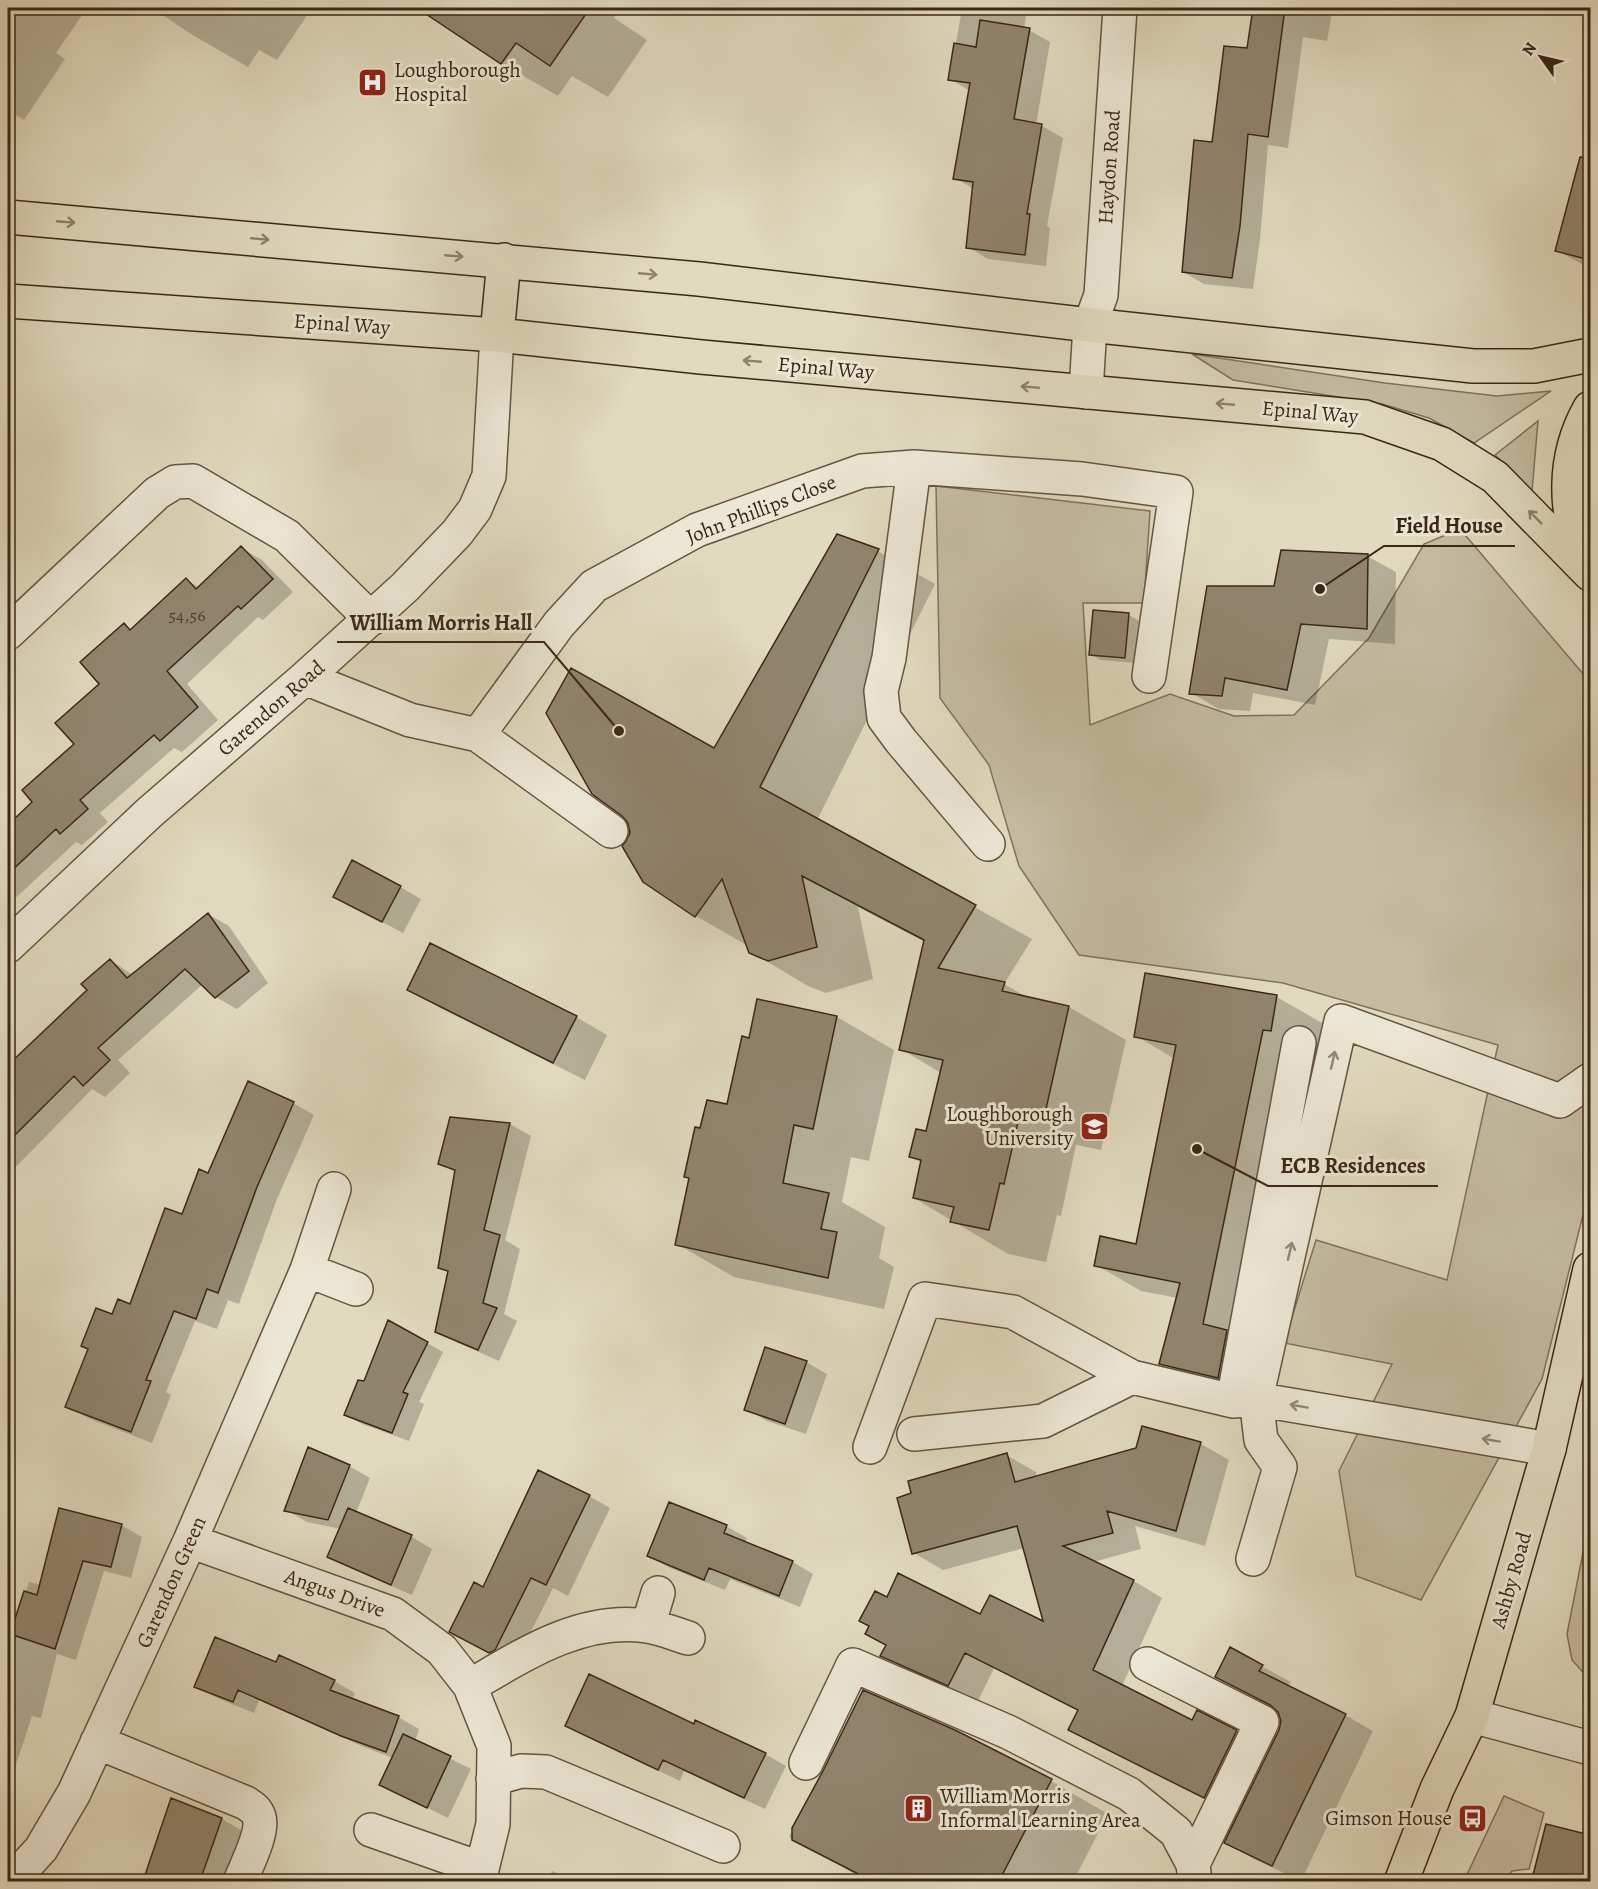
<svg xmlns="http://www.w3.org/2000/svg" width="1598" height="1889" font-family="Alegreya,serif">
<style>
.green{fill:#c5bca2;stroke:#80725c;stroke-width:1.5}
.shadow{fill:#0003;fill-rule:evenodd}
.building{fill:#91846e;stroke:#3b2717;stroke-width:1.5}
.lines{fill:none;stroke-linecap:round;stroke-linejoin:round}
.minor-casing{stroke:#645441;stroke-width:36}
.major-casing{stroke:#3b2717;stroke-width:36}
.minor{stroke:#ece7d5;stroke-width:33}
.major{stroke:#e1dabf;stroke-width:33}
.oneway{stroke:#8e806b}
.oneway2{stroke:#948776}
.labels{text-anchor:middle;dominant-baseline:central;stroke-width:6;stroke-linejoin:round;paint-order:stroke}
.number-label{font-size:18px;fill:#503e2d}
.poi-label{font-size:21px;fill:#3b2717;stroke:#ece7d5;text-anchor:start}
.street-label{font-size:21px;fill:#3b2717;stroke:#ece7d5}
.leader{fill:none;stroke:#3b2717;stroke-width:2}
.callout-dot{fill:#3b2717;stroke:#ece7d5;stroke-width:2}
.callout-label{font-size:22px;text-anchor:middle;font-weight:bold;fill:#3b2717;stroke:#ece7d5;stroke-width:6;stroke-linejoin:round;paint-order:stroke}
</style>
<rect width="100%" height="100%" fill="#e1dabf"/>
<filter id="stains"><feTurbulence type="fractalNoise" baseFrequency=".00333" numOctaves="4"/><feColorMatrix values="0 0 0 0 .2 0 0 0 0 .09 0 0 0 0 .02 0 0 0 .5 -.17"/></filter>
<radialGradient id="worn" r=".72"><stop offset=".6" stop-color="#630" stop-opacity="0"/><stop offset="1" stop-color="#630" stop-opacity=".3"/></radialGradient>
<path class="green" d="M 1192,354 L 1385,383 L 1497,396 L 1551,391 L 1474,443 L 1429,418 L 1382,404 L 1233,380 Z
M 1538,421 L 1532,491 L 1495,455 Z
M 936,486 L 1150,511 L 1144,603 L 1083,603 L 1090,725 L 1170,694 L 1234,716 L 1294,715 L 1369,638 L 1424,544 L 1460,529 L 1590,682 L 1590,1187 L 1542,1379 L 1421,1600 L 1356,1576 L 1339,1471 L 1392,1364 L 1284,1343 L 1316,1240 L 1447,1280 L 1498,1045 L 1283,983 L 1079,955 L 1019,866 L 989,765 L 940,698 Z
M 1590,1517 L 1590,1680 L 1572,1660 L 1567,1634 Z
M 1504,1796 L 1544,1813 L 1529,1869 L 1512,1871 L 1506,1881 L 1464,1881 Z"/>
<path class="shadow" d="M 8,8 L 87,8 L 56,53 L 65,59 L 24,120 L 8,110 Z
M 152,8 L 299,8 L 308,14 L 277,60 L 259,50 L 248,67 L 191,34 Z
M 436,8 L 621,8 L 614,18 L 647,40 L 608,97 L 572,76 L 558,96 L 501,63 L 430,15 Z
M 962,8 L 1027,8 L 1024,29 L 1029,30 L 1050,42 L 1036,125 L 1042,126 L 1063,138 L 1047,226 L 1050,228 L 1046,266 L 988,259 L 968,247 L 974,189 L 955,178 L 970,91 L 950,79 Z
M 1255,8 L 1333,8 L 1327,41 L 1303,37 L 1288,148 L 1268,145 L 1260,239 L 1253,289 L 1204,284 L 1183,272 L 1213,144 L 1248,50 Z
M 1578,172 L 1590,176 L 1590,269 L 1557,250 Z
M 837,536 L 878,551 L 935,584 L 817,820 L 1032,939 L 1004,984 L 1030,999 L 1069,1007 L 1126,1040 L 1101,1150 L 1076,1145 L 1061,1216 L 1057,1215 L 1046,1262 L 1008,1254 L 914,1198 L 922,1163 L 911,1157 L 927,1133 L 941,1073 L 901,1049 L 925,942 L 858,907 L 873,979 L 826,993 L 808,986 L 751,952 L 748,946 L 696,916 L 644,881 L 714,750 Z
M 241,548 L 262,560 L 293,592 L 263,620 L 258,617 L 187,684 L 218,720 L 182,752 L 174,748 L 100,813 L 108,822 L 82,845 L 76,842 L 8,905 L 8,827 L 34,802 L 76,744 L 125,625 L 132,630 L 186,580 L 200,588 Z
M 1367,556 L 1396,572 L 1395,644 L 1329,639 L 1315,705 L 1253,693 L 1250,711 L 1219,709 L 1191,693 L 1275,587 Z
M 1095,611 L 1129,615 L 1139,621 L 1134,663 L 1100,660 L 1090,654 Z
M 400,887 L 421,899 L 403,933 L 356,908 Z
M 208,914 L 229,926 L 268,983 L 237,1009 L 216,997 L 203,984 L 118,1060 L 130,1073 L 105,1097 L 92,1089 L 8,1175 L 8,1066 L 89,990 L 110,960 L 133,975 Z
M 1147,975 L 1277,997 L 1322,1023 L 1316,1056 L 1309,1055 L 1272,1358 L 1206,1390 L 1161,1363 L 1178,1298 L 1141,1291 L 1096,1265 L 1137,1245 L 1175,1059 L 1136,1036 Z
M 409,990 L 576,1017 L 607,1035 L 585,1080 L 440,1008 Z
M 837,1017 L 894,1050 L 869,1161 L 851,1157 L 842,1202 L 885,1227 L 879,1258 L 894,1267 L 884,1309 L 734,1277 L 677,1244 L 702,1130 L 728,1106 L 750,1040 Z
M 293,1103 L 314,1115 L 277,1199 L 239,1304 L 228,1300 L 217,1329 L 195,1321 L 166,1392 L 171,1395 L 152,1443 L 88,1418 L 67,1406 L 113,1316 L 131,1306 L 209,1175 Z
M 451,1119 L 510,1124 L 531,1136 L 505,1240 L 520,1249 L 504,1314 L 517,1321 L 499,1361 L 458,1343 L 437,1331 L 449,1273 L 440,1267 L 456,1173 L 440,1163 Z
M 427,1343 L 443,1352 L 419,1402 L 424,1404 L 409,1441 L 362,1424 L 346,1415 L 365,1383 Z
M 806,1362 L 827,1374 L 806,1434 L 767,1421 L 746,1409 Z
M 1201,1444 L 1229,1460 L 1205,1546 L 1135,1526 L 1141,1549 L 1093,1562 L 1134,1581 L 1162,1598 L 1122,1686 L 1193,1722 L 1198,1712 L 1265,1748 L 1234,1813 L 1099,1746 L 1070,1729 L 1079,1711 L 994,1668 L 978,1701 L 911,1672 L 882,1656 L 887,1646 L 887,1599 L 981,1616 L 1045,1624 L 1024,1548 L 943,1570 L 914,1553 L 1006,1455 L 1036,1472 L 1037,1477 ZM 1029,1521 L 1025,1530 L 1015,1525 Z
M 349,1466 L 370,1478 L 356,1513 L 412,1537 L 432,1549 L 412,1595 L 350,1568 L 329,1556 L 341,1529 L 307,1522 L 286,1510 Z
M 589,1496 L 610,1508 L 568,1596 L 553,1588 L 516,1661 L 511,1664 L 471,1643 L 484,1589 Z
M 121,1525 L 142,1537 L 131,1578 L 104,1571 L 76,1660 L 57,1654 L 41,1718 L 32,1716 L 8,1789 L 8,1647 L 29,1582 L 41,1585 Z
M 726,1526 L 747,1538 L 745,1543 L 793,1562 L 813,1574 L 800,1607 L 730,1579 L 725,1590 L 670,1568 L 649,1556 Z
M 1230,1649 L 1291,1682 L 1288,1687 L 1345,1715 L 1373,1731 L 1301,1881 L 1254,1859 L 1226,1843 L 1280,1731 L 1282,1721 L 1279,1711 L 1276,1708 L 1216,1676 Z
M 277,1664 L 334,1681 L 355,1693 L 352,1700 L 398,1717 L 419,1729 L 415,1741 L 471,1769 L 448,1818 L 381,1785 L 393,1758 L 364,1747 L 259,1700 L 254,1713 L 217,1698 L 196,1686 Z
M 566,1725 L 694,1726 L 765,1754 L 786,1766 L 765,1809 L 684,1771 L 680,1781 L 587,1737 Z
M 954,1731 L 1051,1781 L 1108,1814 L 1073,1882 L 869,1882 L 789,1837 L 819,1778 L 824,1772 Z
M 172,1800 L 222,1819 L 253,1837 L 237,1882 L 144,1882 Z
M 1547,1826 L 1590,1837 L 1590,1882 L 1533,1882 Z
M 552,1871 L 577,1882 L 548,1882 Z"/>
<path class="building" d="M 417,8 L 590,8 L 550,66 L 516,43 L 501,64 Z
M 1253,8 L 1285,8 L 1268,137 L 1248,134 L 1240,226 L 1232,278 L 1182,272 L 1194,140 L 1212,142 L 1224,46 L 1247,48 Z
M 980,20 L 1030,28 L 1014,119 L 1042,124 L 1027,214 L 1030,214 L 1025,255 L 966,248 L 973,182 L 953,179 L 970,83 L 948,80 L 954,43 L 976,47 Z
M 1580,157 L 1590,158 L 1590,260 L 1555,251 Z
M 837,534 L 879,549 L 760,787 L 976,905 L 938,968 L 1005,982 L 1002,991 L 1069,1006 L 1044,1118 L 1020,1113 L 1004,1184 L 1000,1183 L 989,1230 L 950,1222 L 954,1207 L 913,1198 L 921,1160 L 909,1157 L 916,1129 L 926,1131 L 943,1060 L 899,1050 L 924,940 L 802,876 L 817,947 L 768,961 L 749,953 L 722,879 L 695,917 L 643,882 L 622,846 L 626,841 L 630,833 L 628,823 L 622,816 L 592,794 L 546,713 L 571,668 L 714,748 Z
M 241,546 L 273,579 L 241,609 L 238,606 L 167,671 L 198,707 L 160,741 L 154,735 L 80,800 L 88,809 L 60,834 L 56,829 L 8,874 L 8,825 L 32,802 L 22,790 L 74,744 L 55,723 L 99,684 L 80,662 L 124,623 L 130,630 L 186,578 L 196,589 Z
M 1281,550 L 1368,554 L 1367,629 L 1301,624 L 1287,690 L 1225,678 L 1222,696 L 1189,694 L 1207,586 L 1274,586 Z
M 1093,610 L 1129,613 L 1125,658 L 1089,655 Z
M 352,860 L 401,886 L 382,922 L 333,897 Z
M 208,913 L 249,971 L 215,998 L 185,969 L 98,1048 L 110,1060 L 83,1086 L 74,1076 L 8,1142 L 8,1065 L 87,990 L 81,984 L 110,959 L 127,978 Z
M 430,943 L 577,1016 L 553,1063 L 407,990 Z
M 1145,973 L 1277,995 L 1271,1031 L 1263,1030 L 1203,1324 L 1227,1330 L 1218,1378 L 1159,1364 L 1180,1283 L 1094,1266 L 1100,1236 L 1136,1244 L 1176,1045 L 1134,1037 Z
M 757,999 L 837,1016 L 813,1129 L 794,1125 L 783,1183 L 829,1193 L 821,1229 L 837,1232 L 828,1278 L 675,1245 L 689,1178 L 684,1177 L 695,1127 L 700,1128 L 707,1100 L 727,1104 L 742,1036 L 749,1038 Z
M 248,1081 L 294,1102 L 257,1187 L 218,1293 L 207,1289 L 196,1319 L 174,1311 L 146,1380 L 151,1381 L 131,1432 L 65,1407 L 88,1349 L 81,1346 L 96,1308 L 112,1314 L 118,1299 L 130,1304 L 165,1208 L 182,1214 L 199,1169 L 208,1173 Z
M 450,1117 L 510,1123 L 484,1230 L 500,1235 L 483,1303 L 497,1308 L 478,1350 L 435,1332 L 448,1271 L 438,1268 L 455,1170 L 438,1164 Z
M 388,1320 L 428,1342 L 403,1392 L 408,1394 L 392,1433 L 344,1415 L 358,1380 L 364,1381 Z
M 765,1347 L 807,1361 L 785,1424 L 744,1410 Z
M 1142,1426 L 1201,1442 L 1176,1531 L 1107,1511 L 1113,1533 L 1063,1546 L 1134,1580 L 1093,1670 L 1192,1720 L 1197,1710 L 1237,1730 L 1204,1798 L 1068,1730 L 1078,1710 L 965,1653 L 948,1686 L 880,1656 L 886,1645 L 865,1634 L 869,1626 L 859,1621 L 875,1591 L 887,1597 L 898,1573 L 980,1614 L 990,1595 L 1043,1621 L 1017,1526 L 912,1554 L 897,1498 L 911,1493 L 908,1481 L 1007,1453 L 1015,1482 L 1136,1448 Z
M 308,1447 L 350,1465 L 328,1520 L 284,1511 Z
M 538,1470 L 590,1495 L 546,1585 L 531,1578 L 495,1650 L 489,1653 L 449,1632 L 474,1582 L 483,1587 Z
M 669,1502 L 727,1525 L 724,1533 L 793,1561 L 779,1596 L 709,1568 L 704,1580 L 647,1556 Z
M 59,1508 L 122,1524 L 111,1567 L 83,1561 L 55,1649 L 10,1634 L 24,1591 L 37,1595 Z
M 348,1508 L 412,1535 L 391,1585 L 327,1557 Z
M 215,1637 L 276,1662 L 279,1655 L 335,1680 L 330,1690 L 399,1716 L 386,1752 L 341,1736 L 238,1690 L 233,1702 L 194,1687 Z
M 1230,1647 L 1263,1665 L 1259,1671 L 1346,1714 L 1272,1866 L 1224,1843 L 1279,1730 L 1281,1721 L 1278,1712 L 1270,1705 L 1215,1677 Z
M 589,1674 L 694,1724 L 695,1720 L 766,1753 L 744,1798 L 663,1760 L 658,1770 L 565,1726 Z
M 863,1690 L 955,1730 L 1052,1779 L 999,1881 L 872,1881 L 792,1840 L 792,1828 L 823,1771 Z
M 403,1734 L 451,1756 L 427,1808 L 379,1785 Z
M 171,1798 L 222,1818 L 200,1881 L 143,1881 Z
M 1546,1824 L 1590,1835 L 1590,1881 L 1557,1881 L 1533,1875 Z"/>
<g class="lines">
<defs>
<path id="minor" d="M 1086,392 L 1090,325 L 1101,295 L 1120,8
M 914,467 L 889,658 L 881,691 L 884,718 L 901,741 L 988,844
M 8,633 L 157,493 L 175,482 L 193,481 L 287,536 L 371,619
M 305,678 L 410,720 L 478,735 L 559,624 L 594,586 L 697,530 L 862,471 L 914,467 L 1082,479 L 1176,492 L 1149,676
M 478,735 L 611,831
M 8,946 L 149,813 L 305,678 L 405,587 L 457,533 L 475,509 L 489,476 L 497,335
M 307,1270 L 356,1289
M 1233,1401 L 1299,1043
M 914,1434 L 1043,1421 L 1132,1377
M 870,1447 L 925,1299 L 1013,1312 L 1132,1377 L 1233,1401 L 1256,1399 L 1261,1440 L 1280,1467 L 1253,1559
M 1549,1449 L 1256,1399 L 1341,1021 L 1560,1101 L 1590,1080
M 190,1541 L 393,1614 L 442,1650 L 470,1686 L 494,1746 L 493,1824 L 482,1869 L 477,1882
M 648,1626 L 658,1593
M 1147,1664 L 1262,1722 L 1193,1864
M 470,1686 C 523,1655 582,1616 647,1626 C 661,1628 675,1634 688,1638
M 1472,1716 L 1590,1748
M 97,1742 L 246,1803 C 252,1807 257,1810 259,1817 C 264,1832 246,1866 240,1882
M 806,1763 L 853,1665 L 1008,1732 L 1129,1794 L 1176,1832 L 1193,1864 L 1195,1882
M 493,1779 L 521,1771 L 546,1772 L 723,1846
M 371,1830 L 482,1869
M 11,1882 L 41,1849 L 74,1793 L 190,1541 L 307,1270 L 334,1189"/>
<path id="major" d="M 8,217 L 699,279 L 1090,325 L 1473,366 L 1534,366 L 1590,355
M 8,301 L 497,335 L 701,357 L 1365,417 L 1442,444 L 1495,477 L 1590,574
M 497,335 L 504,260
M 1586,564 C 1563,514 1562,457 1590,408
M 1401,1882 L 1437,1789 L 1472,1716 L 1549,1449 L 1590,1269"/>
</defs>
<use href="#minor" class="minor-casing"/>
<use href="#major" class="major-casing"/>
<use href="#minor" class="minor"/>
<use href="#major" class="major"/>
</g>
<defs><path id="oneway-shaft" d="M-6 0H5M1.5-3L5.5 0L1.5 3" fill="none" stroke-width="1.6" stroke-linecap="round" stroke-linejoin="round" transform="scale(1.5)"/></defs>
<g class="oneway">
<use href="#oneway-shaft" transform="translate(66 222) rotate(5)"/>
<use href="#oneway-shaft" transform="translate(260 239) rotate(5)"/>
<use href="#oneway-shaft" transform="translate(454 256) rotate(5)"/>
<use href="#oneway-shaft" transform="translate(648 274) rotate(5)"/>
<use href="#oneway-shaft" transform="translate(752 361) rotate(-175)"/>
<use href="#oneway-shaft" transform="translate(1030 387) rotate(-175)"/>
<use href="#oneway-shaft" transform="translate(1225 404) rotate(-175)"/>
<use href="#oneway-shaft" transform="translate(1535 517) rotate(-135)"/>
</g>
<g class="oneway2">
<use href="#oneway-shaft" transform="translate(1333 1060) rotate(-77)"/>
<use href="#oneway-shaft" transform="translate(1290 1251) rotate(-77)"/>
<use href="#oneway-shaft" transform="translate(1299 1406) rotate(-170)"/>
<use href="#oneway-shaft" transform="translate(1491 1440) rotate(-170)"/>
</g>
<defs>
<symbol id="hospital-square" viewBox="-11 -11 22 22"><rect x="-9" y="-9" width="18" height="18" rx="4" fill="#8f2418" stroke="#ece7d5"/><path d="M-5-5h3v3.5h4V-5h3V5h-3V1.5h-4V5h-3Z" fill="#fff"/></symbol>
<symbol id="university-square" viewBox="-11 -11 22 22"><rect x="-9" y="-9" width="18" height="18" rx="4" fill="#8f2418" stroke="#ece7d5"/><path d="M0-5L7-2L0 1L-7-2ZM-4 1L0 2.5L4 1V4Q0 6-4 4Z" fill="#fff"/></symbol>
<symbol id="building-square" viewBox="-11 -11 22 22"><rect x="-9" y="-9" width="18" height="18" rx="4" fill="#8f2418" stroke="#ece7d5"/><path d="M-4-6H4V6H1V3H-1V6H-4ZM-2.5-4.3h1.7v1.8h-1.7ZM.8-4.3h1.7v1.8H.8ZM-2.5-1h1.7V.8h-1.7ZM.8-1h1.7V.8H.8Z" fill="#fff"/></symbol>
<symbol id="bus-square" viewBox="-11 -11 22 22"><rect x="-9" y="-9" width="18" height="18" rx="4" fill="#8f2418" stroke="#ece7d5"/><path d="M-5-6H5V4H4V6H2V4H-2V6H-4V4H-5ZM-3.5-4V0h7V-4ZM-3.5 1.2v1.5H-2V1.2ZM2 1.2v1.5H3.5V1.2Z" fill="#fff"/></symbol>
</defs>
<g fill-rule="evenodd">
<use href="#hospital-square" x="356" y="66" width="33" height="33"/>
<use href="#university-square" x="1078" y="1110" width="33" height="33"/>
<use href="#building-square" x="902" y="1792" width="33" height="33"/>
<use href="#bus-square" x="1456" y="1802" width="33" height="33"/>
</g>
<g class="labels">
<g class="number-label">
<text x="187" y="615">54,56</text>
</g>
<g class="poi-label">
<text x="394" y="70">Loughborough<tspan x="394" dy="24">Hospital</tspan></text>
<text x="1073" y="1114" text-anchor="end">Loughborough<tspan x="1073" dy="24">University</tspan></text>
<text x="940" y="1796">William Morris<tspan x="940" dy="24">Informal Learning Area</tspan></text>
<text x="1452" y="1818" text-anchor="end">Gimson House</text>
</g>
<g class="street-label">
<text transform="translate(1109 167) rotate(-86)">Haydon Road</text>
<text transform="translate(342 324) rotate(4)">Epinal Way</text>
<text transform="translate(826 368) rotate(5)">Epinal Way</text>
<text transform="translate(1310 412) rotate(5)">Epinal Way</text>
<text transform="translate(761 509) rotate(-21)">John Phillips Close</text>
<text transform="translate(271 708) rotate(-41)">Garendon Road</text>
<text transform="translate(1511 1580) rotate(-74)">Ashby Road</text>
<text transform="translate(171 1582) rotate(-66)">Garendon Green</text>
<text transform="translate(335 1593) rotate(20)">Angus Drive</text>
</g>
</g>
<path class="leader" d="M1320 589L1384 546H1515M619 731L544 642H337M1197 1149L1268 1186H1438"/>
<g class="callout-dot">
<circle cx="1320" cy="589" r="6"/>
<circle cx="619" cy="731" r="6"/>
<circle cx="1197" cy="1149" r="6"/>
</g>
<g class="callout-label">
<text x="1449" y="533">Field House</text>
<text x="441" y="630">William Morris Hall</text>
<text x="1353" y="1173">ECB Residences</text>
</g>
<rect width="1598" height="1889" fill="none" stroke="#e1dabf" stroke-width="30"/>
<rect x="9" y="9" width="1580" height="1871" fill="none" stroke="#3b2717" stroke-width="3"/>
<rect x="15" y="15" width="1568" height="1859" fill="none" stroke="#3b2717" stroke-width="1.5"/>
<g transform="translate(1541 57) rotate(304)" stroke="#ece7d5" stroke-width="4.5" paint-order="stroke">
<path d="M0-4.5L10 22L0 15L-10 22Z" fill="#3b2717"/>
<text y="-9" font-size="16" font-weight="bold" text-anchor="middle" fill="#3b2717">N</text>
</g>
<rect width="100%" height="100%" filter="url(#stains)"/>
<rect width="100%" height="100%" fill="url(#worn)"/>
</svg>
